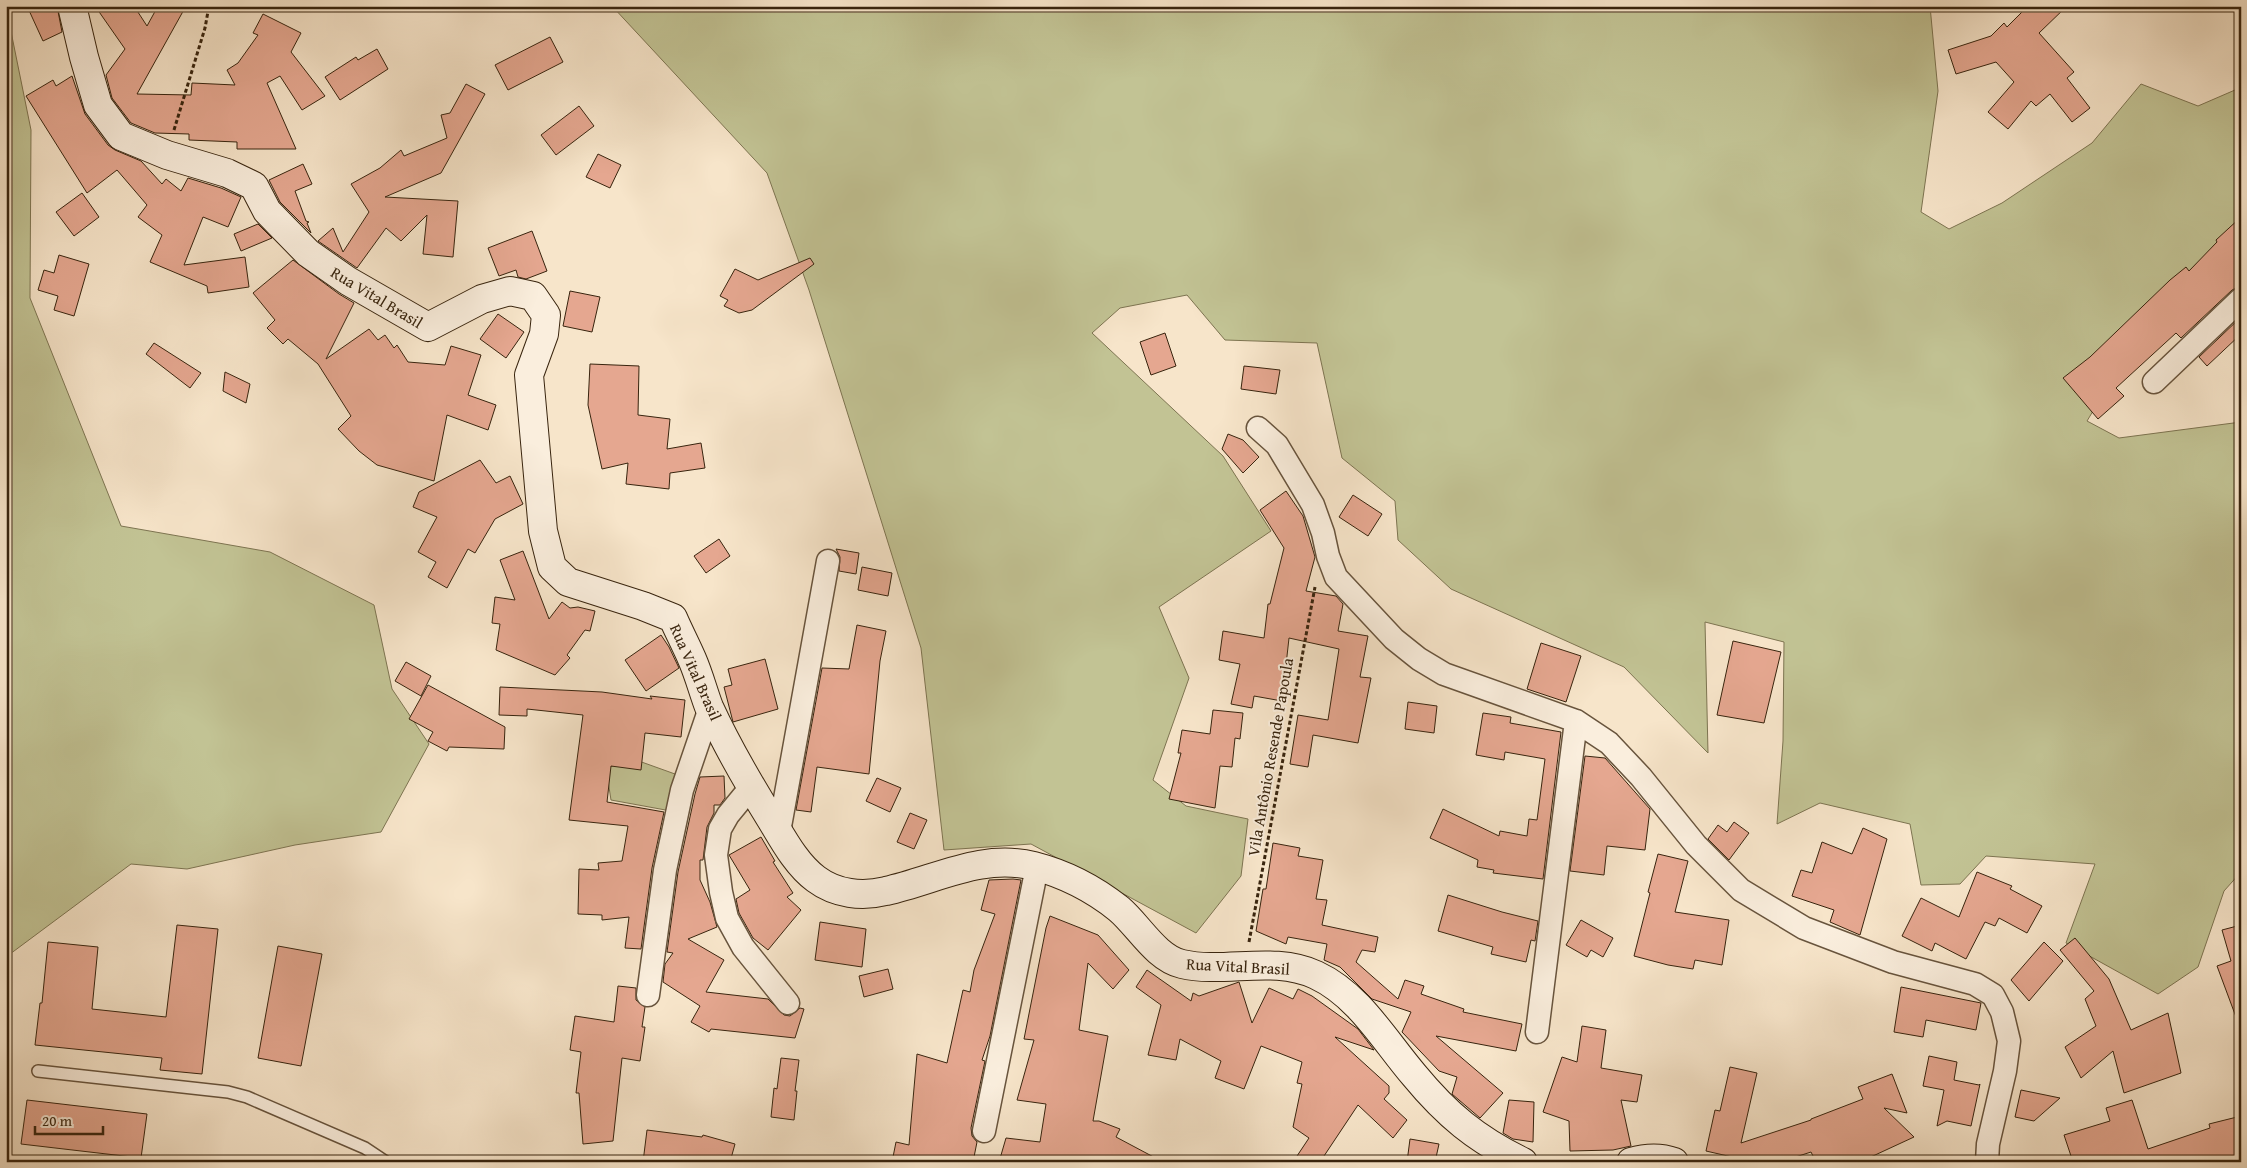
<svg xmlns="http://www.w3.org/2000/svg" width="2247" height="1168" font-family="'Gentium Book Plus',serif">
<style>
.green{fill:#c2c394;stroke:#7d7451}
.building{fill:#e5a790;stroke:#38240e}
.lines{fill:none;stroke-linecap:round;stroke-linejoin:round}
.lane-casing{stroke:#68543d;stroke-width:14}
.street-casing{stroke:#68543d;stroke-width:25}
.secondary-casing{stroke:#38240e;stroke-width:30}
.path{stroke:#38240e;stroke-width:3;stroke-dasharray:4 2.5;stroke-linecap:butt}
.lane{stroke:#faeedd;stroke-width:11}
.street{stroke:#faeedd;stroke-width:22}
.secondary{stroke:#faeedd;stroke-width:28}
.labels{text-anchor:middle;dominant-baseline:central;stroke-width:4;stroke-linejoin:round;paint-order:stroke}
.street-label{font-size:16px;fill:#38240e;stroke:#faeedd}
</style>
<rect width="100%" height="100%" fill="#f7e5ca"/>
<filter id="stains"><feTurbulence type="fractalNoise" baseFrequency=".004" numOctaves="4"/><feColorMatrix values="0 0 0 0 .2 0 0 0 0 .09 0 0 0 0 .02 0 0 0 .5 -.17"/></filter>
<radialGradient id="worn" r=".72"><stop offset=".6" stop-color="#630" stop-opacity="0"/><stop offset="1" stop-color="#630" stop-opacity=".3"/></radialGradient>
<path class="green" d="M 612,6 L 1930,6 L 1938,91 L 1921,212 L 1949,229 L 2002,203 L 2092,143 L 2141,84 L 2198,106 L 2235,90 L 2241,94 L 2241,240 L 2151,315 L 2087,421 L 2119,438 L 2241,422 L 2241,872 L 2224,891 L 2198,967 L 2158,994 L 2066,943 L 2095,864 L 1986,856 L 1960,884 L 1921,885 L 1910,824 L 1820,803 L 1777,824 L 1783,741 L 1784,642 L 1705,622 L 1708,753 L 1624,667 L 1451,589 L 1398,540 L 1395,501 L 1342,458 L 1317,343 L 1225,340 L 1187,295 L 1120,308 L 1092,333 L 1223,456 L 1271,531 L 1159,607 L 1189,678 L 1153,780 L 1186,806 L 1248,819 L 1241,876 L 1196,933 L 1031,844 L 944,850 L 921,648 L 809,290 L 767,173 Z
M 6,7 L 31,130 L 30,298 L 121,526 L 270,552 L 374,605 L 392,689 L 429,744 L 381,832 L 295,845 L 187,869 L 131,864 L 6,957 Z
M 636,760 L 675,774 L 671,811 L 611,800 L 606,768 Z"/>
<path class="building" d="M 27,6 L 57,6 L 62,32 L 43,41 Z
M 95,6 L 134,6 L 147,26 L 158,6 L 186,6 L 137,94 L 191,95 L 192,83 L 235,85 L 227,70 L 238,63 L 258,35 L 253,33 L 263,14 L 301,33 L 291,52 L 325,96 L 302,110 L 280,76 L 267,83 L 296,149 L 237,149 L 237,142 L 189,140 L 189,134 L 155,133 L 131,123 L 112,98 L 106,75 L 125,49 Z
M 2028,6 L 2067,6 L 2039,33 L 2074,72 L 2067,78 L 2090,108 L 2072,122 L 2050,94 L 2036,106 L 2031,101 L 2008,129 L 1988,112 L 2014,82 L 1996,62 L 1956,74 L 1948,50 L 1991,36 L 2004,23 L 2007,27 Z
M 550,37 L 563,62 L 508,90 L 495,65 Z
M 377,49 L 388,69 L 340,100 L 325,77 L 356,57 L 358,60 Z
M 72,76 L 85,114 L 108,145 L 115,150 L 141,161 L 162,184 L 166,179 L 181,191 L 188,178 L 221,188 L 241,197 L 228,227 L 203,217 L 184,265 L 245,257 L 249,287 L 208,293 L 207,286 L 150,262 L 162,235 L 138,217 L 147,205 L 117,170 L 87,193 L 26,96 L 53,80 L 56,86 Z
M 466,84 L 485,94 L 441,173 L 385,197 L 458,201 L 453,257 L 423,254 L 427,215 L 401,241 L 386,228 L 357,268 L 318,241 L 333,228 L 343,252 L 369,212 L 351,184 L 380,168 L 401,150 L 404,156 L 447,138 L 441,115 L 450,113 Z
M 579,106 L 594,126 L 556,155 L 541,135 Z
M 598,154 L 621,165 L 610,188 L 586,177 Z
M 303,164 L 312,184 L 295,191 L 306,221 L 309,222 L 307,223 L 311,233 L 280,202 L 269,180 Z
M 82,193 L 99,217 L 74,236 L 56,212 Z
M 2241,217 L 2241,286 L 2232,290 L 2181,338 L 2176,333 L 2116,388 L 2124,396 L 2098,419 L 2063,378 L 2090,357 L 2170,280 L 2186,267 L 2189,271 L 2217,242 L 2216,240 Z
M 258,224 L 272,238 L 241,251 L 234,234 Z
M 532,231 L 547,271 L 526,279 L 518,277 L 516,270 L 499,276 L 488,248 Z
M 59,255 L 89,264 L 74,316 L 54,310 L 58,296 L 38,290 L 44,270 L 54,273 Z
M 810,258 L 814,264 L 752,310 L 739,313 L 724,306 L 728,300 L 720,296 L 735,269 L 758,280 Z
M 293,260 L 339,294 L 354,303 L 326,359 L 369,329 L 378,340 L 385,335 L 394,348 L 397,345 L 408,362 L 445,365 L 451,346 L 481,355 L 468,395 L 496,405 L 488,430 L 447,415 L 434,481 L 377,465 L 359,451 L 338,429 L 351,416 L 318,364 L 288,339 L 283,344 L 267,328 L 275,320 L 253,293 Z
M 570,291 L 600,297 L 592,332 L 563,326 Z
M 498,314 L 524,332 L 506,358 L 480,339 Z
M 2241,317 L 2241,334 L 2207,366 L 2199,357 Z
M 1165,333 L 1176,366 L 1151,375 L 1140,342 Z
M 154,343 L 201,373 L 190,388 L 146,354 Z
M 590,364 L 639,366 L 638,415 L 670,419 L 667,449 L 701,443 L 705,468 L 670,473 L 669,489 L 626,484 L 628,463 L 602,469 L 588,405 Z
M 1244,366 L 1280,370 L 1276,394 L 1241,389 Z
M 225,372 L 250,384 L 246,403 L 223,391 Z
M 1228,434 L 1243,440 L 1259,457 L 1243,473 L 1222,449 Z
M 480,460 L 496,483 L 510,476 L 523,504 L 495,519 L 475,553 L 468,549 L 447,588 L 428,577 L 436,562 L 418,552 L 437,517 L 413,507 L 419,492 Z
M 1286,491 L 1303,516 L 1315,557 L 1306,591 L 1336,596 L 1343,604 L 1338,631 L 1368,636 L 1360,677 L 1371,678 L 1358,743 L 1313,735 L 1308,767 L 1290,764 L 1298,715 L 1328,720 L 1339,649 L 1289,638 L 1282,701 L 1254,696 L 1252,708 L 1231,704 L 1240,664 L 1219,660 L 1223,631 L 1264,638 L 1268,604 L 1270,604 L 1284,548 L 1260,510 Z
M 1353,495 L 1382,514 L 1368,536 L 1339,517 Z
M 719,539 L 730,556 L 706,573 L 694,556 Z
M 836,549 L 859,553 L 856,574 L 839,571 L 840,557 Z
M 523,551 L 549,619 L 562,602 L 570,608 L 578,607 L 595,611 L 590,631 L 585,630 L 567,655 L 570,658 L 555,675 L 496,650 L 500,624 L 492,623 L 495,597 L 515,600 L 500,560 Z
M 862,567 L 892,573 L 888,596 L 858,590 Z
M 857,625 L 886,631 L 880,661 L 869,774 L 817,767 L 811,812 L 796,810 L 822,668 L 849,669 Z
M 661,635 L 669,647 L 679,668 L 646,691 L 625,660 Z
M 1733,641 L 1781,652 L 1764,723 L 1717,715 Z
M 1541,643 L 1581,656 L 1566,702 L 1527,689 Z
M 765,659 L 778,709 L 733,722 L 724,687 L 732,685 L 728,669 Z
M 406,662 L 431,676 L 421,696 L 395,681 Z
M 428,685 L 505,727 L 504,749 L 449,747 L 447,751 L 428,741 L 433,732 L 409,719 Z
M 500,687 L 602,692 L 652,699 L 650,696 L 685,700 L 681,737 L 645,733 L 641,770 L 611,766 L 607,802 L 664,812 L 652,868 L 641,949 L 625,948 L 629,917 L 602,920 L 602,915 L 578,914 L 579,869 L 599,870 L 598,863 L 622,861 L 628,826 L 569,820 L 583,715 L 527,709 L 527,716 L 499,715 Z
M 1408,702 L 1437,706 L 1434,733 L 1405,729 Z
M 1213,710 L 1243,713 L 1240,739 L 1235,738 L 1232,767 L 1220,766 L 1215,808 L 1169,799 L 1181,753 L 1178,753 L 1182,730 L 1210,734 Z
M 1483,713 L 1511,717 L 1510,723 L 1561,732 L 1543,879 L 1493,873 L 1494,870 L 1477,867 L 1478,860 L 1430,838 L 1443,809 L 1499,836 L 1500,831 L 1527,836 L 1529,819 L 1537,820 L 1545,759 L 1505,752 L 1504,760 L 1476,755 Z
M 1585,756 L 1605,758 L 1650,809 L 1645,850 L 1607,846 L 1604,875 L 1570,871 Z
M 724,776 L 725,798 L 720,805 L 714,805 L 714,813 L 707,827 L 703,860 L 700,860 L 700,880 L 710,902 L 717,927 L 688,939 L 724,960 L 706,992 L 768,999 L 784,1015 L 790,1016 L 800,1008 L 804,1009 L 795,1038 L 711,1029 L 709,1032 L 691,1022 L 700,1006 L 663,982 L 665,964 L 673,953 L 667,952 L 678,872 L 695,794 L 700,777 Z
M 877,778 L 901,788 L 890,812 L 866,801 Z
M 910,813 L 927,820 L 914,849 L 897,842 Z
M 1734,822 L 1749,833 L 1729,860 L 1708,839 L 1718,825 L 1727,832 Z
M 1863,828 L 1887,839 L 1860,935 L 1830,922 L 1834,910 L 1792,896 L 1801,870 L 1812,873 L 1822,842 L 1852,854 Z
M 761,837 L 775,861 L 773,862 L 793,893 L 787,897 L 801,910 L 768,950 L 753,938 L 739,913 L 736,899 L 750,890 L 729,855 Z
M 1273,843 L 1300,848 L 1298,856 L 1323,860 L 1316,899 L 1327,900 L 1322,925 L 1378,937 L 1375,952 L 1362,950 L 1356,962 L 1398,999 L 1405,980 L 1424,986 L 1421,994 L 1464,1009 L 1463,1012 L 1522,1024 L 1516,1051 L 1436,1036 L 1503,1093 L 1480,1118 L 1452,1094 L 1457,1077 L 1439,1071 L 1402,1032 L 1411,1012 L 1372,999 L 1340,967 L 1324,960 L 1327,944 L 1288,937 L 1286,944 L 1256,931 L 1263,889 L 1266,889 Z
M 1658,854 L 1688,861 L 1675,912 L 1729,920 L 1722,965 L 1695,960 L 1693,969 L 1668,965 L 1634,956 L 1650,893 L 1648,892 Z
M 1977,872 L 2012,886 L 2010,889 L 2042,906 L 2027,933 L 1999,918 L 1995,926 L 1985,922 L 1966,959 L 1935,943 L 1932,951 L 1902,936 L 1921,898 L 1959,917 Z
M 1013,879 L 1021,880 L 990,1036 L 982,1060 L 985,1061 L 971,1128 L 972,1136 L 977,1142 L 973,1162 L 892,1162 L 896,1142 L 909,1145 L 917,1054 L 947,1063 L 963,990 L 970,992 L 974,970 L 995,914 L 981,910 L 989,880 Z
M 1448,895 L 1502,912 L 1538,921 L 1535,941 L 1531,940 L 1526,962 L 1491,954 L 1493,947 L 1438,931 Z
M 1050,916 L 1098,935 L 1129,970 L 1113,989 L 1088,963 L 1079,1030 L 1108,1036 L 1093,1121 L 1099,1121 L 1120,1129 L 1116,1137 L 1163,1162 L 999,1162 L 1006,1138 L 1040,1142 L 1046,1104 L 1017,1100 L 1034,1040 L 1024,1039 L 1046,928 Z
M 1581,920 L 1613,938 L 1603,957 L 1591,950 L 1587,957 L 1566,945 Z
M 820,922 L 866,929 L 862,967 L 815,960 Z
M 177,925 L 218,929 L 202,1074 L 160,1070 L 162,1058 L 35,1045 L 40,1003 L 42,1003 L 48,942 L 98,947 L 92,1009 L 166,1017 Z
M 2241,925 L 2241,1025 L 2239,1025 L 2217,966 L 2231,961 L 2222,930 Z
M 2075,938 L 2109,979 L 2131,1030 L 2168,1013 L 2181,1073 L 2124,1093 L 2113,1051 L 2081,1078 L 2065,1047 L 2096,1026 L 2085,999 L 2094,991 L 2060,950 Z
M 2044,942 L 2063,961 L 2029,1001 L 2011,980 Z
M 278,946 L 322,954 L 301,1066 L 258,1058 Z
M 888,969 L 893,989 L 864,997 L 859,976 Z
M 1147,970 L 1191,1001 L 1193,993 L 1199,996 L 1239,982 L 1252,1023 L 1269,988 L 1293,999 L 1298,989 L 1312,996 L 1358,1029 L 1374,1050 L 1335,1037 L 1389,1086 L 1389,1093 L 1384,1099 L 1407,1120 L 1393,1138 L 1358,1105 L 1320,1162 L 1293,1162 L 1309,1138 L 1293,1127 L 1302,1084 L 1297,1083 L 1302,1062 L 1261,1046 L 1244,1089 L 1215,1078 L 1221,1061 L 1180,1039 L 1176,1060 L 1148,1055 L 1161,1005 L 1136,987 Z
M 618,986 L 636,988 L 636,1000 L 645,1007 L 642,1027 L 645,1027 L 640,1061 L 622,1058 L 613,1141 L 583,1144 L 579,1093 L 576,1093 L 581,1052 L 570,1050 L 575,1016 L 614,1022 Z
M 1901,987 L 1981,1003 L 1976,1030 L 1926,1020 L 1923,1037 L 1894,1032 Z
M 1582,1026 L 1606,1030 L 1601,1068 L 1642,1075 L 1637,1102 L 1621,1100 L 1631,1146 L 1613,1150 L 1570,1151 L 1569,1121 L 1543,1112 L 1562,1057 L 1577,1062 Z
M 1929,1056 L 1957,1062 L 1954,1080 L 1979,1085 L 1980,1084 L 1971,1126 L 1947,1121 L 1937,1126 L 1944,1090 L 1923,1086 Z
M 781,1058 L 799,1060 L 795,1091 L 797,1091 L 794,1120 L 771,1117 L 774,1088 L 777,1089 Z
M 1730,1067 L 1757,1073 L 1741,1143 L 1811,1120 L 1811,1119 L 1863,1099 L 1858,1087 L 1892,1074 L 1907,1113 L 1884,1108 L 1914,1137 L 1860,1162 L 1816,1162 L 1811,1152 L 1780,1162 L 1754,1162 L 1706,1151 L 1715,1110 L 1720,1111 Z
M 2021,1090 L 2060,1098 L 2034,1121 L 2015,1117 Z
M 27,1100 L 147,1114 L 141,1158 L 21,1144 Z
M 1509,1100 L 1534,1102 L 1533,1142 L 1513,1139 L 1503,1133 Z
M 2132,1100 L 2148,1149 L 2210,1128 L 2209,1124 L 2241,1116 L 2241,1162 L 2073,1162 L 2064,1135 L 2110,1121 L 2106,1108 Z
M 647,1130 L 702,1137 L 703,1135 L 735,1144 L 730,1162 L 643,1162 Z
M 1410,1139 L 1439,1144 L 1435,1162 L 1407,1162 Z"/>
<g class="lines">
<defs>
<path id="lane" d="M 38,1071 L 228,1092 L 247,1097 L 365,1148 L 386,1162"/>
<path id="street" d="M 2154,382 L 2241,299
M 1258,428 L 1277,445 L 1313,505 L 1323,533 L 1328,556 L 1336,577 L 1394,639 L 1419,659 L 1444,674 L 1576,721 L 1609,743 L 1641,777 L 1696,845 L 1741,890 L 1804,928 L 1893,962 L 1975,984 L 1993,995 L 2002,1012 L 2009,1041 L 2005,1071 L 1988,1144 L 1987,1162
M 751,787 L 728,815 L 720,829 L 716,855 L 721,892 L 727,918 L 743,947 L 788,1003
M 779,832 L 828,561
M 648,995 L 665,870 L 682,790 L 710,708
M 1537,1032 L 1576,721
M 984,1131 L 1037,867"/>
<path id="secondary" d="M 72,6 L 84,57 L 98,105 L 121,136 L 167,155 L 227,173 L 254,186 L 267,211 L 308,253 L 348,281 L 428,327 L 482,299 L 510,291 L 533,296 L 546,315 L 544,334 L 529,375 L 543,531 L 552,567 L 568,582 L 643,606 L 673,618 C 679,632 686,645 692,659 C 699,675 703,691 709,707 C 727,746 749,784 772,821 C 784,841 797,865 816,879 C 836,894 862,897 886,891 C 936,880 981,853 1034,866 C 1065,874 1094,889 1119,909 C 1139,926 1156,958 1182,964 C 1225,974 1273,955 1316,975 C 1359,995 1384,1040 1414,1075 C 1447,1115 1476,1139 1523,1162
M 1631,1162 C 1645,1158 1660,1157 1674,1162"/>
</defs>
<use href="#lane" class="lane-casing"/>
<use href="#street" class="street-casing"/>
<use href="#secondary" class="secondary-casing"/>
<path class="path" d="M 174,130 L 205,28 L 209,6
M 1249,942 L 1315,587"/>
<use href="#lane" class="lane"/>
<use href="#street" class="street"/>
<use href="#secondary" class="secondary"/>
</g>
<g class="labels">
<g class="street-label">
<text transform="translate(377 297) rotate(31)">Rua Vital Brasil</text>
<text transform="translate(696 672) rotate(66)">Rua Vital Brasil</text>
<text transform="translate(1270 757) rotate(-80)">Vila Antônio Resende Papoula</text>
<text transform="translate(1238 966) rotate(3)">Rua Vital Brasil</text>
</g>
</g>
<rect width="2247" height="1168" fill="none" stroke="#f7e5ca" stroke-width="25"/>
<rect x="8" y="8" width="2232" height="1153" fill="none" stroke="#38240e" stroke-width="2.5"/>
<rect x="12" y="12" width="2222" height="1143" fill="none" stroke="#38240e"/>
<path d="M35 1126v8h68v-8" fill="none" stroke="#38240e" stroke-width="2.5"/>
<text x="42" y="1126" font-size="15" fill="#38240e" stroke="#faeedd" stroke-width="4" paint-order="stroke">20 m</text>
<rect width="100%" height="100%" filter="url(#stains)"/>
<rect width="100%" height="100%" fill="url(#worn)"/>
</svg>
